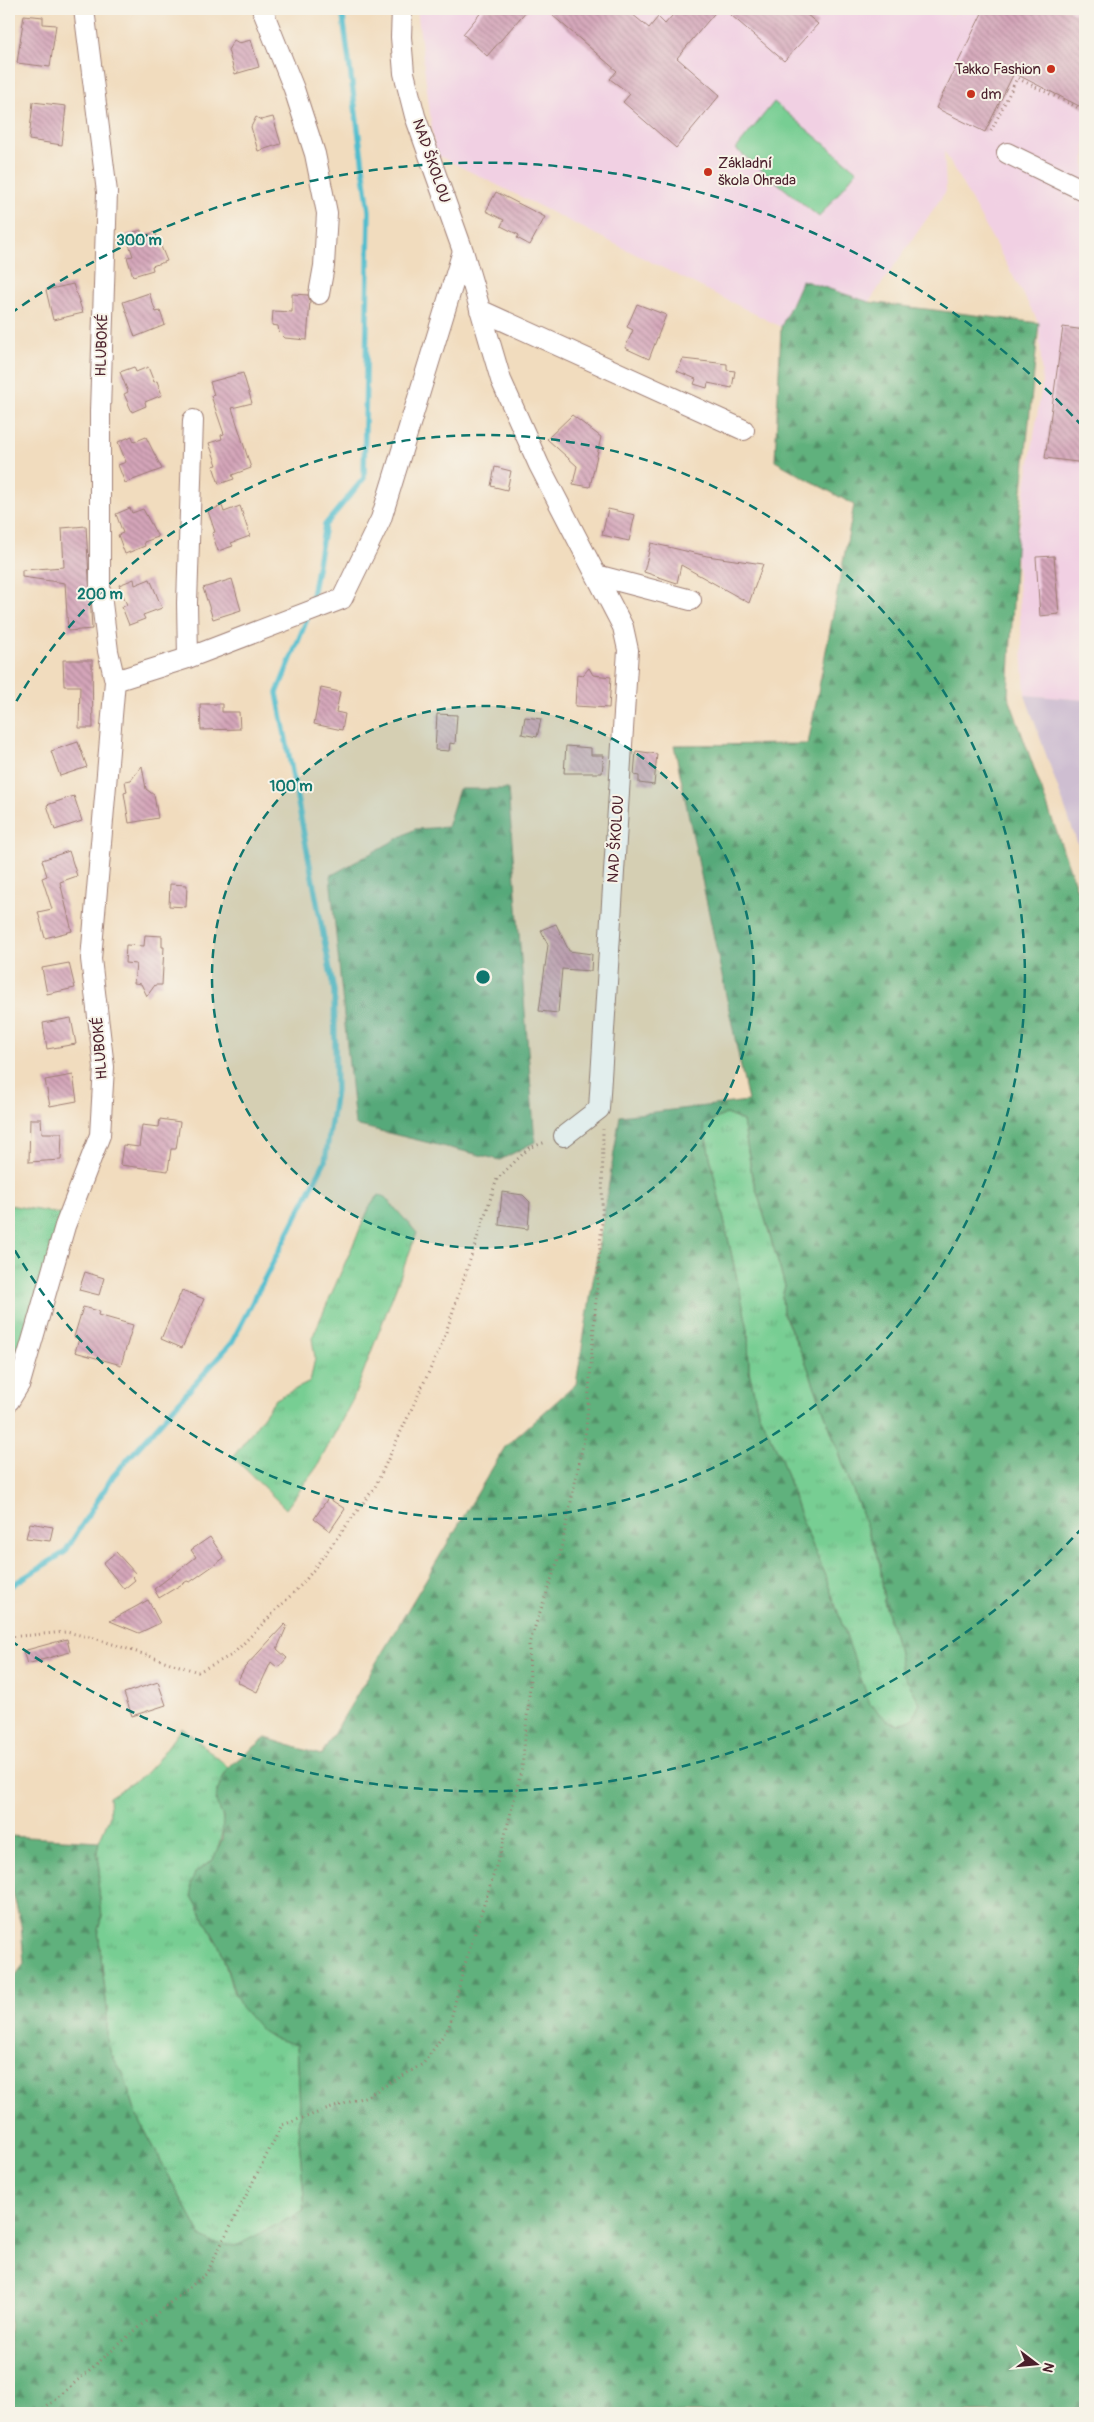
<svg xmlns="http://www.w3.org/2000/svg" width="1094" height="2422" font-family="Pangolin,sans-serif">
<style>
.built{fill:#f1d0e3}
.industrial{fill:#cebed1}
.grass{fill:url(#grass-tufts);stroke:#60765f}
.forest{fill:url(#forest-firs);stroke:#566854;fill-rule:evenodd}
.green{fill:#77ce93;stroke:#60765f}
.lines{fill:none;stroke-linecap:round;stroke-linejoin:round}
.stream{stroke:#51bdcd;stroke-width:5.5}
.building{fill:url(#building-back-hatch)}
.minor-casing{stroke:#9e7e74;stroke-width:22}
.path{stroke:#9e7e74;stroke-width:3;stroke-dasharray:1 4;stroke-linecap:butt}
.minor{stroke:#fff;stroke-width:20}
.ring{fill:none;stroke:#0f766e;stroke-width:2.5;stroke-dasharray:9 6}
.poi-dot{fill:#c8321e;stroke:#f7f3e8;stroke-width:2}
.labels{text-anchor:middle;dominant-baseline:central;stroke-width:4;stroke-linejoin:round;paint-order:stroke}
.poi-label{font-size:15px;fill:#4a1f2b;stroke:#f7f3e8;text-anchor:start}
.street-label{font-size:15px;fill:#4a1f2b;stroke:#f7f3e8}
.centre{fill:#0f766e;stroke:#f7f3e8;stroke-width:2.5}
.ring-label{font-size:15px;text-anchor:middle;font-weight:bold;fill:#0f766e;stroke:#f7f3e8;stroke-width:4;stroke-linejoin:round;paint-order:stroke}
</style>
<defs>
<pattern id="grass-tufts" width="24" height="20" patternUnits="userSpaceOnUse" patternTransform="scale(1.25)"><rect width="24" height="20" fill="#77ce93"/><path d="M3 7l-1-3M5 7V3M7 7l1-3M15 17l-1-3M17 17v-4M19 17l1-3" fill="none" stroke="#68b07f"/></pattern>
<pattern id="forest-firs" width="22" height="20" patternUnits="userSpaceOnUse" patternTransform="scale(1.25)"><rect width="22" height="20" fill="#61b17d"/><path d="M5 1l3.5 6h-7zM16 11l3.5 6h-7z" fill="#528f67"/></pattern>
<pattern id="building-back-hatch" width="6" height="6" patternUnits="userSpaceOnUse" patternTransform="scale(1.25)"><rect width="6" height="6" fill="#d4a5b9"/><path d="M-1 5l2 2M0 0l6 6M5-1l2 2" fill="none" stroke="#ae8697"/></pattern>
</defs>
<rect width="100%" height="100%" fill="#f7f3e8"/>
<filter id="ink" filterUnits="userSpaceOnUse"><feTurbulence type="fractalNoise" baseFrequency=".02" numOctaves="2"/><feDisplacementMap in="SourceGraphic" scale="10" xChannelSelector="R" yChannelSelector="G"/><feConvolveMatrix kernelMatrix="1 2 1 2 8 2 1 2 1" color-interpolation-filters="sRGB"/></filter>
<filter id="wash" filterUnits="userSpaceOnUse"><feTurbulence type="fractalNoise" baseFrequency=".0096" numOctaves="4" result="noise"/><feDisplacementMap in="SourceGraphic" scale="20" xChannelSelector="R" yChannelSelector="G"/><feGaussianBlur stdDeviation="1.12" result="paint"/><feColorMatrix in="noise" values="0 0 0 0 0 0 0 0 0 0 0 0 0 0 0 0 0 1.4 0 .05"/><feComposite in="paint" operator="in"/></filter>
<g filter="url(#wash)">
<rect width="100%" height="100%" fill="#f1dcbe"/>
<path class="built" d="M 417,9 L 940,9 L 952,15 L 955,9 L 1085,9 L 1085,700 L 1025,695 L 1016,549 L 1042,385 L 1039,323 L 944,151 L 946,191 L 869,302 L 802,281 L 781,327 L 435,154 Z"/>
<path class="industrial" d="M 1025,695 L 1085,700 L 1085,866 L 1084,862 Z"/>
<path class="grass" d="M 726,1114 L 743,1121 L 752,1175 L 785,1286 L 782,1296 L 783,1313 L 806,1363 L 880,1564 L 884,1601 L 898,1649 L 902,1671 L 920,1703 L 913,1719 L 899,1725 L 889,1722 L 870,1705 L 827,1581 L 798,1510 L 781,1458 L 758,1412 L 749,1371 L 748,1329 L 703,1125 Z
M 379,1195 L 385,1197 L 417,1233 L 353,1399 L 317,1467 L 286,1509 L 233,1457 L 276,1399 L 310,1382 L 315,1358 L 312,1338 L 371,1204 Z
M 9,1205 L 66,1215 L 9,1376 Z
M 182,1727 L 228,1767 L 217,1792 L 224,1825 L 217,1852 L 213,1860 L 195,1873 L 192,1896 L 221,1950 L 234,1994 L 273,2038 L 297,2044 L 300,2110 L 298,2126 L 305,2210 L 236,2247 L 211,2243 L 201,2236 L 137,2116 L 123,2073 L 111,2054 L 107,2039 L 107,2009 L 98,1930 L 102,1916 L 98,1882 L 100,1868 L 97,1852 L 99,1841 L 110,1815 L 109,1797 L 143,1776 L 156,1762 Z"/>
<path class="forest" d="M 802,280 L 869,302 L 1039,323 L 1016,549 L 1008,695 L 1085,912 L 1085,2413 L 9,2413 L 9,1984 L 24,1964 L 21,1925 L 9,1877 L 9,1836 L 99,1841 L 97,1852 L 100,1868 L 98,1882 L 102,1916 L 98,1930 L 107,2009 L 107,2039 L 111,2054 L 123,2073 L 137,2116 L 201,2236 L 212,2243 L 236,2246 L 305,2210 L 298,2126 L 300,2110 L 297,2045 L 273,2038 L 262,2031 L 241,2007 L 235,1994 L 221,1950 L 192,1896 L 191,1884 L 195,1873 L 213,1860 L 222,1839 L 223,1817 L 216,1802 L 217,1792 L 228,1767 L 266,1738 L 321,1755 L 505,1447 L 576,1384 L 620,1116 L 748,1101 L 674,745 L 808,744 L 854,505 L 775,461 L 781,327 ZM 726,1114 L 743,1121 L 752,1175 L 785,1286 L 782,1296 L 783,1312 L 806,1363 L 880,1564 L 884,1601 L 898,1649 L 902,1671 L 920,1703 L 913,1719 L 899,1725 L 889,1722 L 870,1704 L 827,1581 L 798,1510 L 781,1458 L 758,1412 L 749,1371 L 748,1329 L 703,1125 Z
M 459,789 L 508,789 L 535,1142 L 500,1160 L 355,1125 L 330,876 L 415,829 L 447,827 Z"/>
<path class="green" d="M 774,102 L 857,171 L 819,217 L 736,149 Z"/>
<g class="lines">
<path class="stream" d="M 310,607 L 325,525 L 364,478 L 369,211 L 342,9
M 9,1587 L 65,1552 L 113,1476 L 232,1342 L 325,1161 L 336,1091 L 334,991 L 277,693 L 307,619"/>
</g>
<g id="blocks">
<path class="building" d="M 484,9 L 528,9 L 487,56 L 463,34 Z
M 545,9 L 626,9 L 649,28 L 658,17 L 665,24 L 678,9 L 718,9 L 677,58 L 720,95 L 676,148 L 623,102 L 630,94 L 610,79 L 617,71 Z
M 724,9 L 800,9 L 818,24 L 784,61 Z
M 984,9 L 1067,9 L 1085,18 L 1085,109 L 1014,73 L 985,132 L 936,108 Z
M 24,15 L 43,17 L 43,24 L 56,25 L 50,67 L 17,63 Z
M 234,40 L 239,43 L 251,40 L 259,67 L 235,74 L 228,50 Z
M 33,102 L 66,106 L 62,145 L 29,140 Z
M 256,117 L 261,120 L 273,117 L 281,144 L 258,151 L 251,127 Z
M 496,192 L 545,217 L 530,245 L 517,238 L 519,235 L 501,226 L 504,220 L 486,211 Z
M 141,230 L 142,236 L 155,232 L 167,261 L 152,266 L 153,270 L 133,276 L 127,257 L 133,256 L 126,235 Z
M 73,284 L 83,313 L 53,320 L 46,290 Z
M 149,293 L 156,312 L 160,311 L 165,325 L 135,337 L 123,302 Z
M 292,294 L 308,295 L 310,301 L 307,340 L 285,338 L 279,332 L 278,326 L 272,325 L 273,311 L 292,312 Z
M 637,304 L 666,315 L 649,359 L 625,348 L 633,330 L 627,327 Z
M 1063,327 L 1085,330 L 1085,463 L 1045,458 Z
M 683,359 L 727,364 L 727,370 L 735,371 L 732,388 L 708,383 L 707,388 L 694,384 L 696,379 L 677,371 Z
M 134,367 L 136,372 L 148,367 L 154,382 L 157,381 L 162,395 L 145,402 L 146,406 L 132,412 L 124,394 L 128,392 L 120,372 Z
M 243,373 L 252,403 L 232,408 L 251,468 L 232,475 L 234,479 L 219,484 L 213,466 L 217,465 L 209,443 L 222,439 L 221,435 L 224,434 L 211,396 L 214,395 L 210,382 Z
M 572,415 L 601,437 L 590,487 L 573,484 L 577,466 L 547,439 Z
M 132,436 L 134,442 L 146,437 L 162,469 L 125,483 L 118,465 L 126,462 L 118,442 Z
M 495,467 L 511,471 L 507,490 L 491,486 Z
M 222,506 L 224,512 L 240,506 L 250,536 L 231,543 L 233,546 L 218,551 L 212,533 L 215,532 L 208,511 Z
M 130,508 L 132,513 L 143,509 L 158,537 L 144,542 L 145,546 L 125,554 L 118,535 L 123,533 L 116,514 Z
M 608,509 L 635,515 L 629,541 L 602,535 Z
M 86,526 L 92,629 L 68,631 L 65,583 L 22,577 L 22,570 L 64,567 L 62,528 Z
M 651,543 L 707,556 L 763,564 L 749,603 L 681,565 L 677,583 L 644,572 Z
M 1054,556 L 1059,614 L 1040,616 L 1036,557 Z
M 134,579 L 135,585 L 150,579 L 162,608 L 143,615 L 145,619 L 129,625 L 122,607 L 127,605 L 119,585 Z
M 232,579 L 241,610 L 213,619 L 203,588 Z
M 63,660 L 92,660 L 93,728 L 79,728 L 80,686 L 64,686 Z
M 589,668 L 593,675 L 611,677 L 609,708 L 575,706 L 577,674 L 583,675 Z
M 321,688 L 340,692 L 336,712 L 345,714 L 342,730 L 314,724 Z
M 200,704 L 222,704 L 222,712 L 239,712 L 240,729 L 201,730 Z
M 437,714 L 457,715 L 455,744 L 450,743 L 449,751 L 435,750 Z
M 525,717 L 541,719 L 537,737 L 522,734 Z
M 78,742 L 87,767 L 60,776 L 51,751 Z
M 566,746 L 591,748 L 591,755 L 604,755 L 602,773 L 564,773 Z
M 636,751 L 657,754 L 654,785 L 639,783 L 639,776 L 634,775 Z
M 142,766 L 146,789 L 154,795 L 158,818 L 129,823 L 124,793 L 127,792 L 125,781 L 131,780 Z
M 74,796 L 82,821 L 55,830 L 47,805 Z
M 69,851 L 77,876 L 60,882 L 72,931 L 45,938 L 38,912 L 52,909 L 42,878 L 47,876 L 42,860 Z
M 170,884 L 187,885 L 186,907 L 169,906 Z
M 556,924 L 569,951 L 592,954 L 591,971 L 562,969 L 558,1013 L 539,1011 L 548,945 L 541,930 Z
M 145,935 L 162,936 L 162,947 L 164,947 L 162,985 L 155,985 L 147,996 L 141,984 L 134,983 L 136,964 L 125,963 L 126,945 L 144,946 Z
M 69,963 L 75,988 L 47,994 L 42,968 Z
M 71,1018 L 76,1044 L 47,1049 L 43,1023 Z
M 73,1075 L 77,1101 L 50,1106 L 45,1080 Z
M 30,1119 L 41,1119 L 42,1133 L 62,1133 L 61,1160 L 29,1162 Z
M 160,1119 L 180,1122 L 176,1149 L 171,1149 L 168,1171 L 120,1165 L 123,1145 L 139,1147 L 142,1125 L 159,1127 Z
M 502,1192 L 523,1195 L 530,1202 L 528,1229 L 499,1225 Z
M 85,1272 L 104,1278 L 99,1295 L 79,1290 Z
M 182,1290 L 204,1299 L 182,1348 L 161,1339 Z
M 83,1307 L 99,1311 L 98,1315 L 133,1325 L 121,1365 L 75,1352 L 79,1339 L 74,1337 Z
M 328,1498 L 345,1509 L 330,1531 L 314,1519 Z
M 30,1523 L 53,1527 L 50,1541 L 26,1538 Z
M 210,1537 L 224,1558 L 190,1582 L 187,1581 L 159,1598 L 154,1589 L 196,1557 L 191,1550 Z
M 116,1552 L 136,1574 L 133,1577 L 135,1580 L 124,1589 L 103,1563 Z
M 148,1600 L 160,1623 L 139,1633 L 110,1621 Z
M 285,1624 L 287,1626 L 277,1649 L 287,1658 L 278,1668 L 271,1662 L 257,1692 L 237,1682 L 245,1667 Z
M 67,1639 L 70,1652 L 27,1664 L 23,1651 Z
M 158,1682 L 166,1705 L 132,1716 L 124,1693 Z"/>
</g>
</g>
<g filter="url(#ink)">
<use href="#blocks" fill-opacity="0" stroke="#9e7e74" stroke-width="1"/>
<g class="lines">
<defs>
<path id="minor" d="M 262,9 L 294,89 L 315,154 L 327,213 L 324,266 L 319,294
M 402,9 L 401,37 L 404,73 L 415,116 L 463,251 L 501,380 L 539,465 L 623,627 L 628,650 L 599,1109 L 564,1136
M 1007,153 L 1085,191
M 480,310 L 744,430
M 596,575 L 691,600
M 188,658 L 187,603 L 193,420
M 115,681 L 188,658 L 342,599 L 381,519 L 463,251
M 9,1401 L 20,1383 L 65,1226 L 100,1135 L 104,1067 L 91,959 L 115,681 L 108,651 L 100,587 L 100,411 L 107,192 L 84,9"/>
</defs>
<use href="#minor" class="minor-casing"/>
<path class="path" d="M 991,131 L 1017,78 L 1085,111
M 9,1637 L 66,1632 L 94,1638 L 198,1672 L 232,1655 L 305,1581 L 375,1487 L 442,1344 L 497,1179 L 529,1148 L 546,1142
M 40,2413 L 131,2334 L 206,2274 L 282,2125 L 367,2096 L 423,2064 L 449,2027 L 464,1967 L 501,1851 L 522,1768 L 530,1686 L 529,1644 L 560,1554 L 586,1430 L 602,1221 L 603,1129"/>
<use href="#minor" class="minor"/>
</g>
</g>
<circle cx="483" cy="977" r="271" fill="#0f766e" fill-opacity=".12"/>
<g class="ring">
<circle cx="483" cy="977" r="271"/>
<path d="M9 714A542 542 0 1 1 9 1240"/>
<path d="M1083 1527A814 814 0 0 1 10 1640M10 314A814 814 0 0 1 1083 427"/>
</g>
<g class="poi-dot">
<circle cx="1051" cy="69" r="5"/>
<circle cx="971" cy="94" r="5"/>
<circle cx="708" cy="172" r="5"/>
</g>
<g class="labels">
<g class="poi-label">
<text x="1041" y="69" text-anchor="end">Takko Fashion</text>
<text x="981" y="94">dm</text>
<text x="718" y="163">Základní<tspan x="718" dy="17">škola Ohrada</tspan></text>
</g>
<g class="street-label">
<text transform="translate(431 161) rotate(71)">NAD ŠKOLOU</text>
<text transform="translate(102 345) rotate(-88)">HLUBOKÉ</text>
<text transform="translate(616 839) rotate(-86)">NAD ŠKOLOU</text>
<text transform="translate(100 1048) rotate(-94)">HLUBOKÉ</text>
</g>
</g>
<circle cx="483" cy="977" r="8" class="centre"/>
<g class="ring-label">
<text x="139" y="245">300 m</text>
<text x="100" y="599">200 m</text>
<text x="291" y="791">100 m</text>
</g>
<rect width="1094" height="2422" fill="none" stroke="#f7f3e8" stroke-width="30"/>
<g transform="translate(1036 2364) rotate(106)" stroke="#f7f3e8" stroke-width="4" paint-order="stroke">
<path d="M0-4L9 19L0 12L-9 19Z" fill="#4a1f2b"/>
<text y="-8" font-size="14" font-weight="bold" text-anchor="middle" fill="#4a1f2b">N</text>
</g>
</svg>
